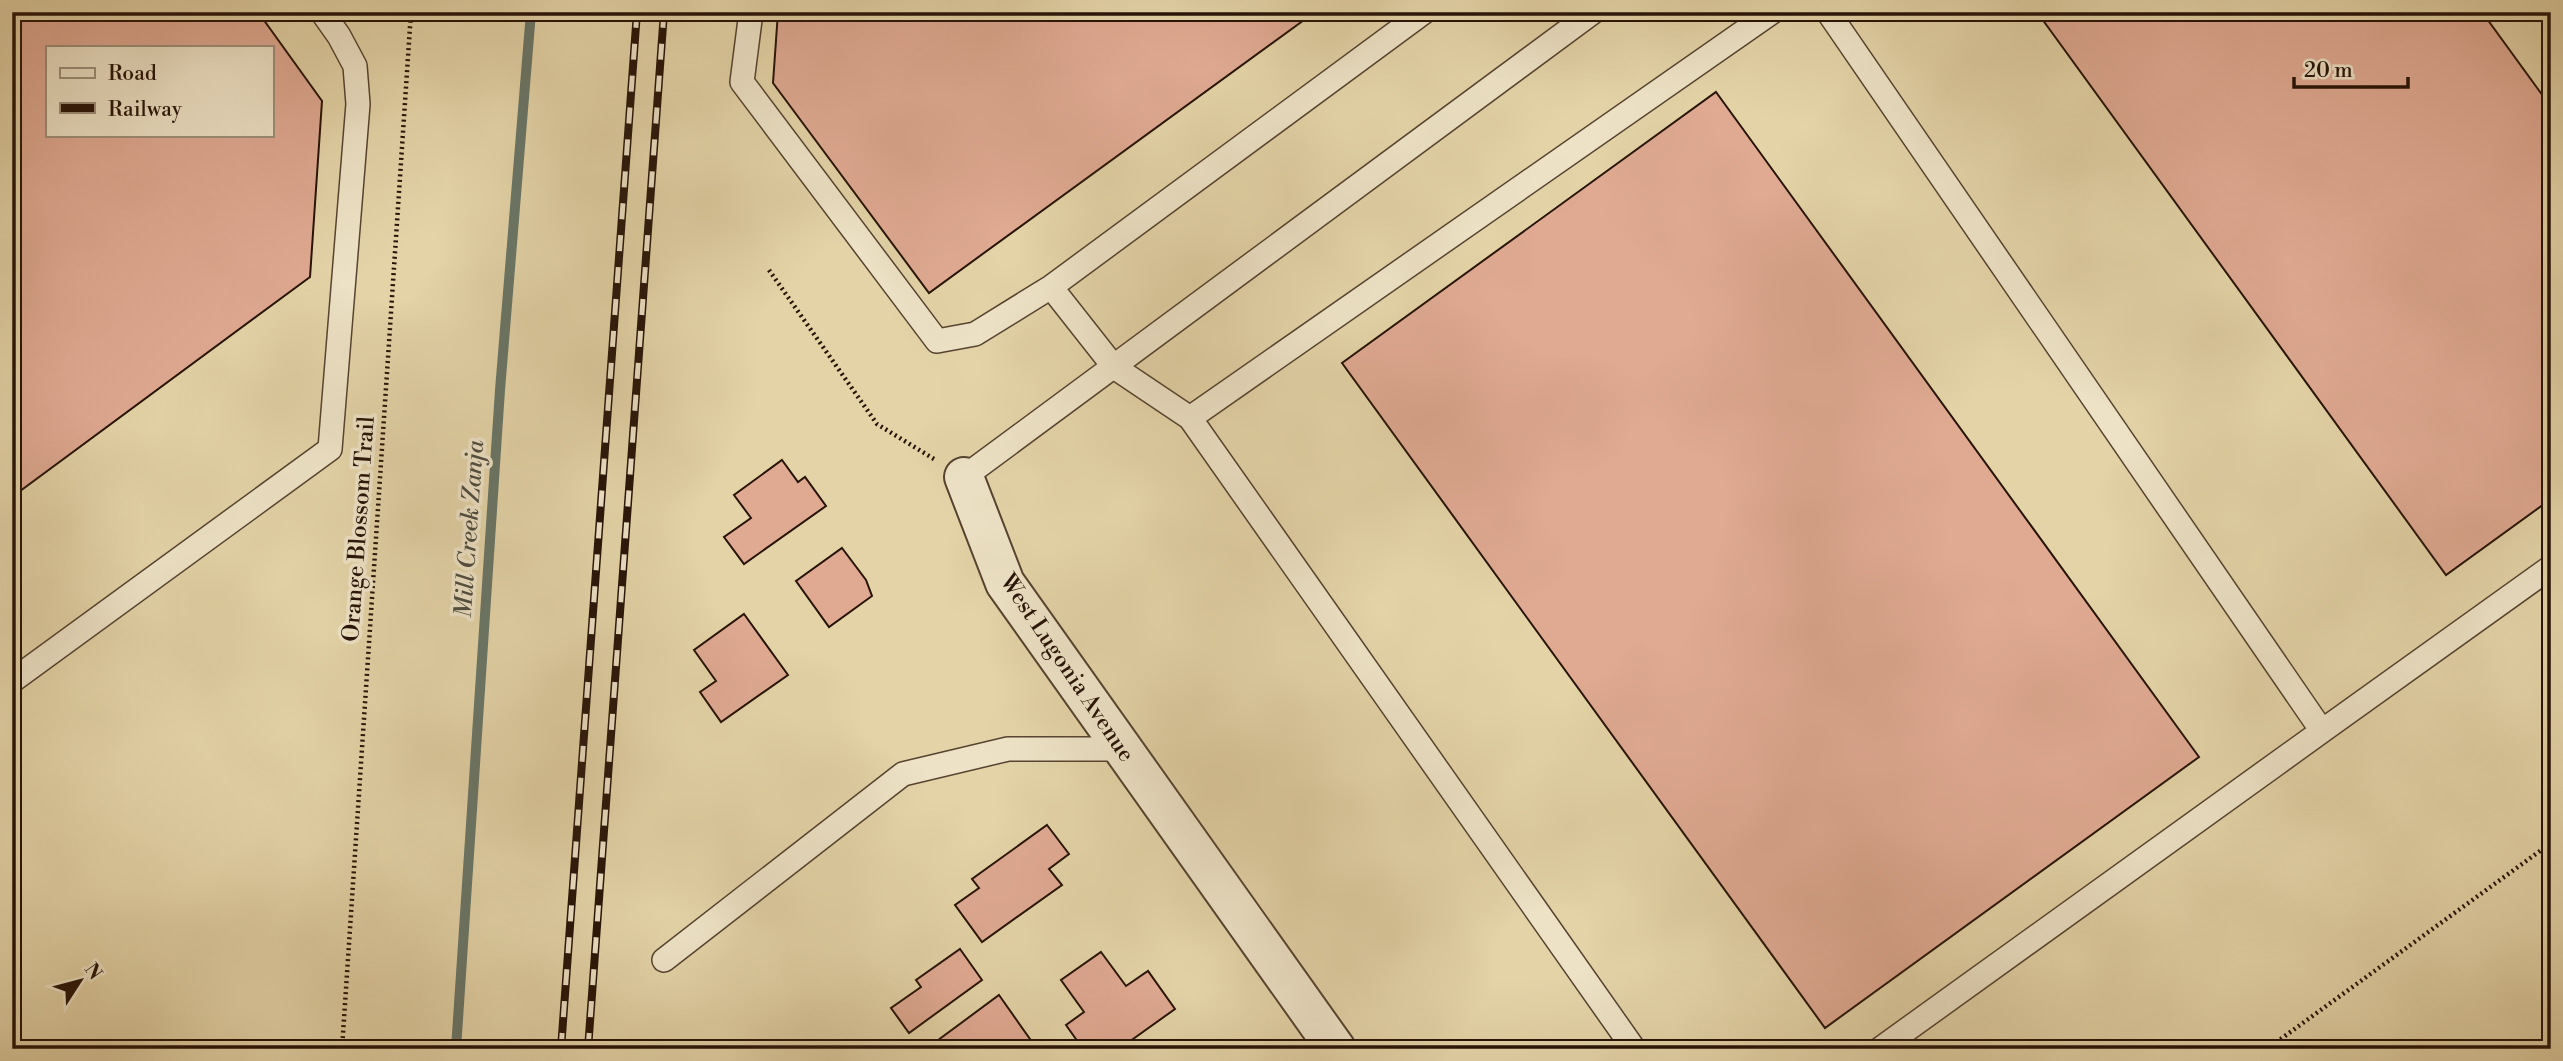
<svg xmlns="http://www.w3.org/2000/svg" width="2563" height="1061" font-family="'Libre Bodoni',serif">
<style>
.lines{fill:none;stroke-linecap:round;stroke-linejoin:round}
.stream{stroke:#697668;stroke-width:10}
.building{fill:#dfa992;stroke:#271308;stroke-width:2;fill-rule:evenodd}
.lane-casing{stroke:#564330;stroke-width:26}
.street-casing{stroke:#564330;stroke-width:42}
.path{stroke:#271308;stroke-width:4.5;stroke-dasharray:2 3.5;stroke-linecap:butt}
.lane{stroke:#ede2c6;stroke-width:23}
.street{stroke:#ede2c6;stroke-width:38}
.rail-casing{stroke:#271308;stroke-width:8}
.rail{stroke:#ede2c6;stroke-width:5;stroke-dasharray:16;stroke-linecap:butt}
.labels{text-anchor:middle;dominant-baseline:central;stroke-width:7;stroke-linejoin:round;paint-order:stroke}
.street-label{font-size:23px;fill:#271308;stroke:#ede2c6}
.water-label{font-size:24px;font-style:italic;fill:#4e4d40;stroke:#ede2c6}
</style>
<rect width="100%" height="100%" fill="#e3d3a7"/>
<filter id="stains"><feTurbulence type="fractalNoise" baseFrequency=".00286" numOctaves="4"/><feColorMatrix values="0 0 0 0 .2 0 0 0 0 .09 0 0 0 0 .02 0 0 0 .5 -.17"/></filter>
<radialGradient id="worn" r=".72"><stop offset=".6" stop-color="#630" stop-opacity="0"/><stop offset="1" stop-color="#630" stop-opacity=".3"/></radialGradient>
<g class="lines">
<path class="stream" d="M 456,1049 L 500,390 L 531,12"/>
</g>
<path class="building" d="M 12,12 L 258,12 L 322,101 L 310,277 L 12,497 ZM 47,47 L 271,47 L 271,135 L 47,135 Z
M 778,12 L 1315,12 L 929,293 L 773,83 Z
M 2037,12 L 2482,12 L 2551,107 L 2551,499 L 2446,575 Z
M 1716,92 L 2199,757 L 1825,1028 L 1342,363 Z
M 782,460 L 798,482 L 805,477 L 826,506 L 744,564 L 724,537 L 751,518 L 734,495 Z
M 842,548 L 866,580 L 872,596 L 829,627 L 796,581 Z
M 744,614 L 788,675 L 721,722 L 700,692 L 716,681 L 694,650 Z
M 1047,825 L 1069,854 L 1049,869 L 1062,885 L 982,942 L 955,905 L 979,888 L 972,879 Z
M 960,949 L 982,980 L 909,1033 L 891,1008 L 921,987 L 916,980 Z
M 1101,952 L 1126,986 L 1148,971 L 1175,1009 L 1119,1049 L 1083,1049 L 1066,1025 L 1084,1012 L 1061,980 Z
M 999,995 L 1037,1049 L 926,1049 Z"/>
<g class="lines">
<defs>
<path id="lane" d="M 751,12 L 742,82 L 937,341 L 975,334 L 1051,287 L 1424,12
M 1828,12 L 2322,731 L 2551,567
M 1051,287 L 1114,367 L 1190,418
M 964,477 L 1593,12
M 12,681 L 330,449 L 358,104 L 355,66 L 339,36 L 322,12
M 664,960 L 903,774 L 1008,749 L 1122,749
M 1634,1049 L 1190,418 L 1772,12
M 1880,1049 L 2322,731"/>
<path id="street" d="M 964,477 L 1005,583 L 1336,1049"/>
</defs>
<use href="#lane" class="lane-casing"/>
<use href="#street" class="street-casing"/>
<path class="path" d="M 769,270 L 877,424 L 934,459
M 342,1049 L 411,12
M 2267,1049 L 2551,843"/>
<use href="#lane" class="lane"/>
<use href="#street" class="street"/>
<defs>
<path id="rail" d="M 561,1049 L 637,12
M 588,1049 L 664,12"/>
</defs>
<use href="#rail" class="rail-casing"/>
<use href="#rail" class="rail"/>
</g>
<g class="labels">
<g class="street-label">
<text transform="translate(359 529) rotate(-86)">Orange Blossom Trail</text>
<text transform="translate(1067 668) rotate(56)">West Lugonia Avenue</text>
</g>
<g class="water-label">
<text transform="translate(470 529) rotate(-86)">Mill Creek Zanja</text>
</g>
</g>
<rect width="2563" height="1061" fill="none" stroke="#e3d3a7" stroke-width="42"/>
<rect x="14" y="14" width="2535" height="1033" fill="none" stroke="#271308" stroke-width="3.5"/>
<rect x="21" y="21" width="2521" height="1019" fill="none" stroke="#271308" stroke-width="2"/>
<rect x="46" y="46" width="228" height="91" fill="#ede2c6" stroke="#9e8f7a" stroke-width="2"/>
<rect x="60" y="68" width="35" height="10" fill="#ede2c6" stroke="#9e8f7a" stroke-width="2"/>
<text x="108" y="80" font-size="21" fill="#271308">Road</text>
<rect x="60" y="103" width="35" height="10" fill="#271308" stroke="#9e8f7a" stroke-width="2"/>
<text x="108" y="116" font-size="21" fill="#271308">Railway</text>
<g transform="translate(80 981) rotate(54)" stroke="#ede2c6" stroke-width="5" paint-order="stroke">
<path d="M0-5L12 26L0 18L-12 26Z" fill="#271308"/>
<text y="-10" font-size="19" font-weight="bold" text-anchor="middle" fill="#271308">N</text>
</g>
<path d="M2294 77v10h114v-10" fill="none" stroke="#271308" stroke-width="3.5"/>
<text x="2304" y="77" font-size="21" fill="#271308" stroke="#ede2c6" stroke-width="5" paint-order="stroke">20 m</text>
<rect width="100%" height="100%" filter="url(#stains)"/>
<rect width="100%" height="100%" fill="url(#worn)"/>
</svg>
